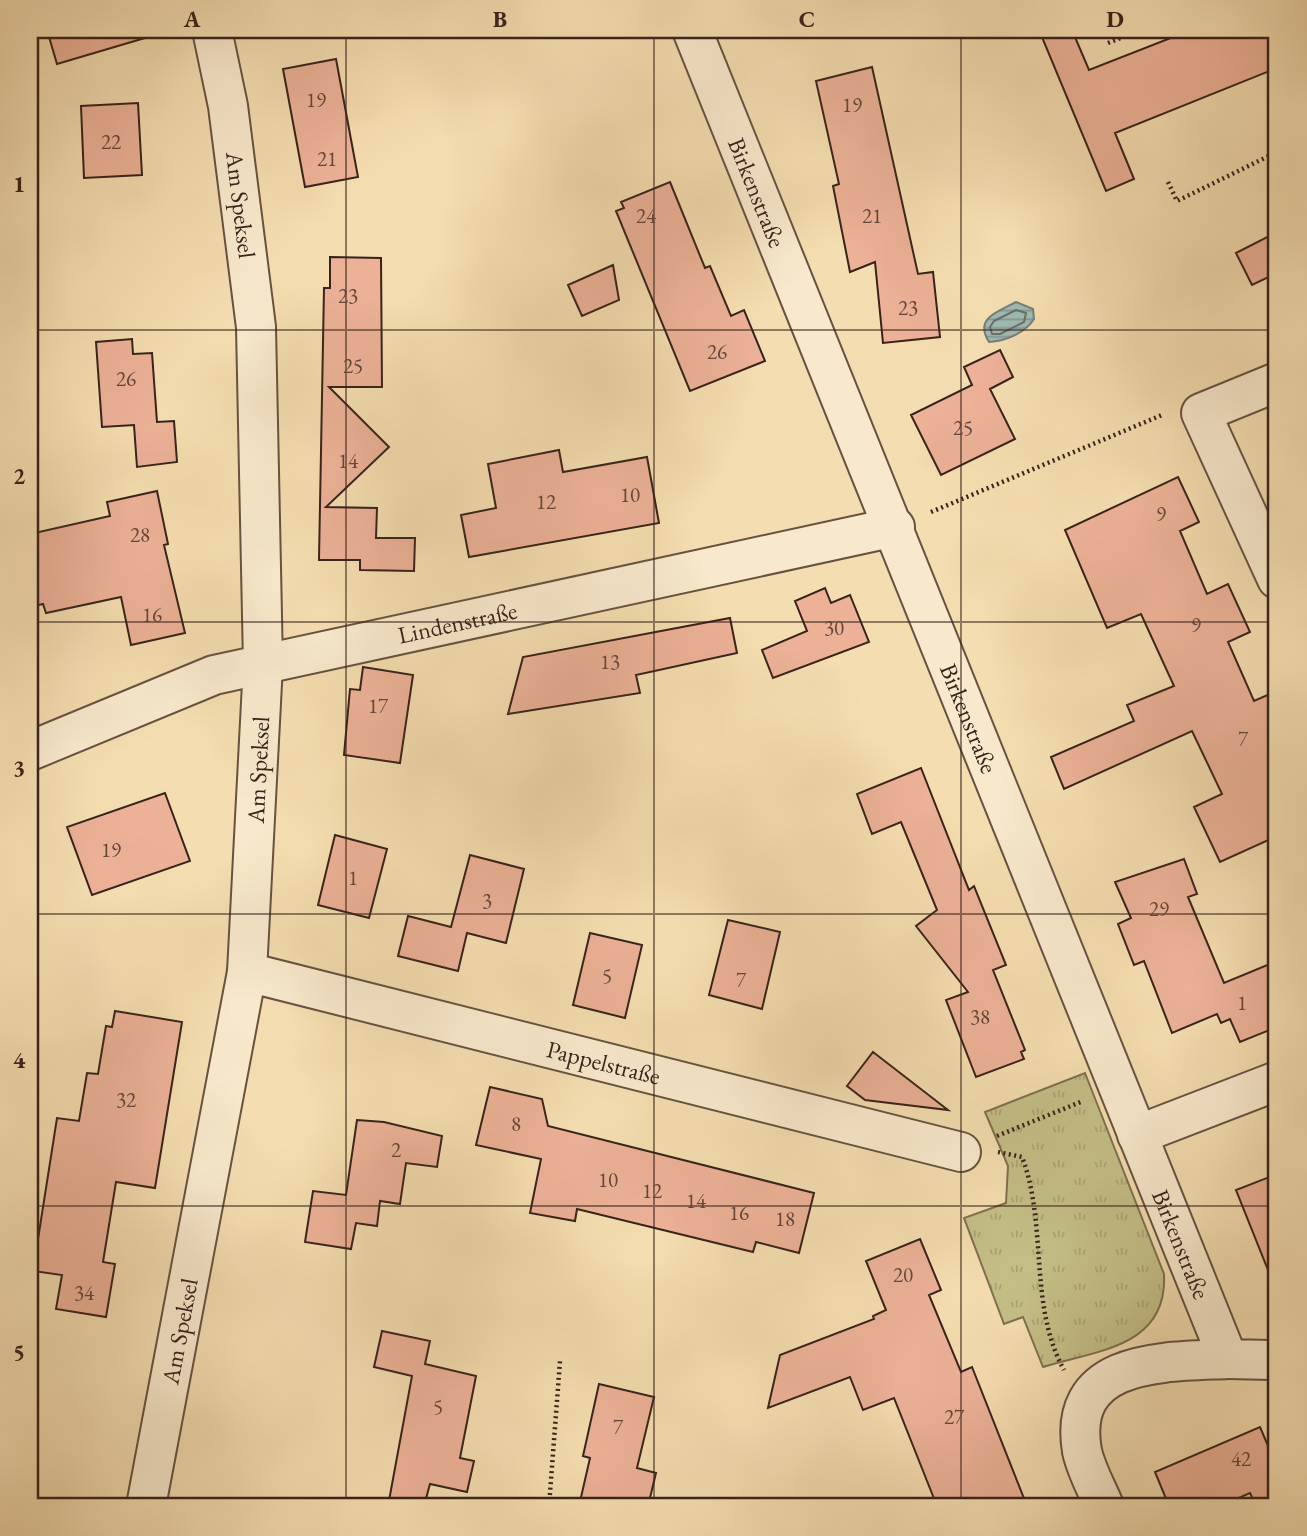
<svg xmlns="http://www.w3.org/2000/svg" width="1307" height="1536" font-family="'EB Garamond',serif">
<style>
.park{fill:url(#park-tufts);stroke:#7e7051;stroke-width:2}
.water{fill:url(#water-rules);stroke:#757e77;stroke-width:2}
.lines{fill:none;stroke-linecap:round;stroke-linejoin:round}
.shore{stroke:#6b6e68;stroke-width:2}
.building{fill:#ecb197;stroke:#38231c;stroke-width:2}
.minor-casing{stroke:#675241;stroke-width:42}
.path{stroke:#38231c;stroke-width:4.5;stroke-dasharray:2 3.5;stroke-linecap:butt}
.minor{stroke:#f8e9cc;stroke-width:38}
.grid{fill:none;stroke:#38231c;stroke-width:2;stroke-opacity:0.55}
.labels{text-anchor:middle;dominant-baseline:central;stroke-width:5;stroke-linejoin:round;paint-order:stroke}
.number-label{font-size:21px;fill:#65463b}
.street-label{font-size:24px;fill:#38231c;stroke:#f8e9cc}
.neatline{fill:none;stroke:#38231c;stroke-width:2.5}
.grid-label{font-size:23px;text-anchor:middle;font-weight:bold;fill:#38231c}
</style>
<defs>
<pattern id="park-tufts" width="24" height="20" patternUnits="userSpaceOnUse" patternTransform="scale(1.75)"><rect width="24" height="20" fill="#c4be86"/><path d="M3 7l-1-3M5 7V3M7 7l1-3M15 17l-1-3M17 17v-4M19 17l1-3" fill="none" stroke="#a9a373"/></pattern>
<pattern id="water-rules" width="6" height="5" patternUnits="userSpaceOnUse" patternTransform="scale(1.75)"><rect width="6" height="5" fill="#9ebab3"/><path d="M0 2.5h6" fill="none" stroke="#829791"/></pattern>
</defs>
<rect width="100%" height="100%" fill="#f4ddb0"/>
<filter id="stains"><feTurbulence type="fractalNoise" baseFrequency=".00286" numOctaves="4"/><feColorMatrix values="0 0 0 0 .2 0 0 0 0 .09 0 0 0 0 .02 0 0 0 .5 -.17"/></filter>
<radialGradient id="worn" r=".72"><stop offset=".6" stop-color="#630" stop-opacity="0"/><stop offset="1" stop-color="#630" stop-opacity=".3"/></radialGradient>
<path class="park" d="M 1085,1073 L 1164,1274 C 1168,1347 1098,1350 1043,1367 L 1023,1317 L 1004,1324 L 964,1218 L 1006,1203 L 1008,1166 L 985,1112 Z"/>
<path class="water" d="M 1016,302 L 1033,309 L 1034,319 C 1025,333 1006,341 989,342 C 974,318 997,312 1016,302 Z"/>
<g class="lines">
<path class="shore" d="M 1016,310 L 1026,313 L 1024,322 L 1000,334 L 992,334 L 990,327 L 994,321 Z"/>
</g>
<path class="building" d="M 47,30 L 144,30 L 145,38 L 57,64 Z
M 1039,30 L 1072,30 L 1089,70 L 1191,30 L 1277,30 L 1277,68 L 1115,133 L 1134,179 L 1106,191 Z
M 336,59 L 358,177 L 305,187 L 283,69 Z
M 872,67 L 918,274 L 933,272 L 940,337 L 883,343 L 875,262 L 850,272 L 833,186 L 839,184 L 816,81 Z
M 138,103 L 142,175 L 84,178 L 81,106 Z
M 670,182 L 705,268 L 710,266 L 731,316 L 744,310 L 765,361 L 690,391 L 616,211 L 624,208 L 621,202 Z
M 1277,232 L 1277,273 L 1252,285 L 1236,253 Z
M 330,257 L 381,258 L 382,387 L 329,387 L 389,447 L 326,507 L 377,508 L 376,538 L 415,538 L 414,571 L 360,570 L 360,560 L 319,560 L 324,288 L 330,288 Z
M 613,265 L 619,300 L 582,316 L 568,285 Z
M 132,339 L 133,354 L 152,353 L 157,422 L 174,421 L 177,462 L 137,467 L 134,425 L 102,427 L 96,342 Z
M 1000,350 L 1013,377 L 990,389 L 1015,439 L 941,475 L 911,415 L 972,385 L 964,367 Z
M 559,450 L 563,472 L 647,457 L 659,523 L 469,557 L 461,515 L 496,508 L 488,464 Z
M 1178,477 L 1199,522 L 1180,531 L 1207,594 L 1228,584 L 1250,632 L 1228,642 L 1254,701 L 1277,691 L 1277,836 L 1220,862 L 1194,807 L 1222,794 L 1192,731 L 1064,789 L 1051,757 L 1134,721 L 1127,705 L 1174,686 L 1141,614 L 1107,628 L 1065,530 Z
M 157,491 L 168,544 L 164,545 L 185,633 L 131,645 L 121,597 L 46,613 L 43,604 L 30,607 L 30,534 L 110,516 L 107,502 Z
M 825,588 L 831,603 L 850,595 L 869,642 L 773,678 L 762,650 L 807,631 L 795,601 Z
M 730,618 L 737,653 L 636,675 L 640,693 L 508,714 L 523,657 Z
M 363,667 L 413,675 L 400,763 L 344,755 L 350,689 L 360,690 Z
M 921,768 L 969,890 L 974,886 L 1006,965 L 993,970 L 1025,1050 L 1021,1052 L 1024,1059 L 976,1077 L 946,1000 L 968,992 L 916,926 L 937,910 L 901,822 L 872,834 L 857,794 Z
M 165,793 L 190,861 L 92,895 L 67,827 Z
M 335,835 L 387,849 L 369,918 L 318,905 Z
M 470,855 L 524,869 L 506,943 L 467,933 L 458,971 L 398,956 L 408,916 L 451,927 Z
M 1184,859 L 1197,894 L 1188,897 L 1224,983 L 1277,961 L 1277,1027 L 1240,1042 L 1230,1019 L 1221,1023 L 1217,1014 L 1172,1033 L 1144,961 L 1134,965 L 1118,924 L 1131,918 L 1115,882 Z
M 728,920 L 780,932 L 762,1009 L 709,995 Z
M 590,933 L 642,945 L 625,1018 L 573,1005 Z
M 115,1011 L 182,1022 L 155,1188 L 116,1182 L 103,1262 L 115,1264 L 106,1317 L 56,1309 L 62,1275 L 33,1271 L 57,1118 L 79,1121 L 87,1073 L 98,1074 L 106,1026 L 112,1027 Z
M 873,1052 L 948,1110 L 865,1100 L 847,1086 Z
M 490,1087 L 542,1099 L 548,1126 L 814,1193 L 799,1253 L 756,1242 L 753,1252 L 577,1209 L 575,1221 L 530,1213 L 541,1159 L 476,1145 Z
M 357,1120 L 384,1122 L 442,1136 L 437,1167 L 406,1163 L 400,1204 L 380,1201 L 377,1226 L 356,1223 L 351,1249 L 305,1242 L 313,1191 L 346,1195 Z
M 1277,1174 L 1277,1290 L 1276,1290 L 1236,1190 Z
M 920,1239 L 941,1290 L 929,1295 L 961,1372 L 972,1367 L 1027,1506 L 937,1506 L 894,1398 L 863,1410 L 850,1377 L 768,1408 L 780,1355 L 874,1319 L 873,1316 L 886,1310 L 866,1261 Z
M 382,1331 L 430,1341 L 425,1364 L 476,1376 L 460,1458 L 474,1461 L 467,1492 L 430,1484 L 424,1506 L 388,1506 L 412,1376 L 374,1367 Z
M 599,1384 L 654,1397 L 637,1468 L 656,1473 L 648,1506 L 579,1506 L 590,1458 L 583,1456 Z
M 1260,1427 L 1277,1467 L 1277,1506 L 1256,1506 L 1250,1493 L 1220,1506 L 1169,1506 L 1155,1472 Z"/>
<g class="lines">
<defs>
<g id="minor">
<path id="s1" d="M 692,30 L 1228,1359 L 1277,1360"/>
<path d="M 1277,382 L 1201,413 L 1277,579"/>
<path id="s2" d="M 30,751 L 214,675 L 895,527"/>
<path id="s3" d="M 247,972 L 961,1152"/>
<path d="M 1137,1135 L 1277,1081"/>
<path id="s4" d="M 146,1506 L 247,972 L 263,664 L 256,327 L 228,106 L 212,30"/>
<path d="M 1104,1506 C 1097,1489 1086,1470 1082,1451 C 1066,1358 1165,1362 1228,1359"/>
</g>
</defs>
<use href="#minor" class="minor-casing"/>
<path class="path" d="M 1108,43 L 1141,30
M 1168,182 L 1177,201 L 1277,152
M 931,512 L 1162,415
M 997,1136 L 1083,1101
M 998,1152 L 1022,1157 C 1048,1225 1028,1304 1064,1370
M 549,1506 L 560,1361"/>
<use href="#minor" class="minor"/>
</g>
<path class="grid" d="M 346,30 L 346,1506M 654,30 L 654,1506M 961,30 L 961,1506M 30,330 L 1277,330M 30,622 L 1277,622M 30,914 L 1277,914M 30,1206 L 1277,1206"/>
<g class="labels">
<g class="number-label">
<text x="316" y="99">19</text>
<text x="852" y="104">19</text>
<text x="111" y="141">22</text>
<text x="327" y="158">21</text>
<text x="646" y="215">24</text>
<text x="872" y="215">21</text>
<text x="348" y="295">23</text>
<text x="908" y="307">23</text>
<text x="717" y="351">26</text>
<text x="353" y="365">25</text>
<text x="126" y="378">26</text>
<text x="963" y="427">25</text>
<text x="348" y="460">14</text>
<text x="630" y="494">10</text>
<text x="546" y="501">12</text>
<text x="1161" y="513">9</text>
<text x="140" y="534">28</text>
<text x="152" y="614">16</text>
<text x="1196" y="624">9</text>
<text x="834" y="627">30</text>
<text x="610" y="661">13</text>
<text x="378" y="705">17</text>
<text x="1243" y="738">7</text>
<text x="111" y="849">19</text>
<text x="353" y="877">1</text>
<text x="487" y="900">3</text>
<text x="1159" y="908">29</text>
<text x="607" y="975">5</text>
<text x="741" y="979">7</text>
<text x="1242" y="1002">1</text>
<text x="980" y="1016">38</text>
<text x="126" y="1099">32</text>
<text x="516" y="1123">8</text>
<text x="396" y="1149">2</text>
<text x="608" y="1179">10</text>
<text x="652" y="1190">12</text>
<text x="696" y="1200">14</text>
<text x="739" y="1212">16</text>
<text x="785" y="1218">18</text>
<text x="903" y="1274">20</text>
<text x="84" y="1292">34</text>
<text x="438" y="1406">5</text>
<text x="954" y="1416">27</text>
<text x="618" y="1426">7</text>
<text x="1241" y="1458">42</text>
</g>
<g class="street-label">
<text stroke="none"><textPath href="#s1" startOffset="175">Birkenstraße</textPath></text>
<text transform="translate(241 205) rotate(83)">Am Speksel</text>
<text stroke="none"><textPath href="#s2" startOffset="448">Lindenstraße</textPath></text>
<text stroke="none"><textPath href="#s1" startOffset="742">Birkenstraße</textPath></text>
<text stroke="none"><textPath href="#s4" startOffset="746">Am Speksel</textPath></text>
<text stroke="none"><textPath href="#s3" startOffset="368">Pappelstraße</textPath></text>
<text stroke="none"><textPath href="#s1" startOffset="1309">Birkenstraße</textPath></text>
<text stroke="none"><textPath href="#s4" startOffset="178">Am Speksel</textPath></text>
</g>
</g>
<rect width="1307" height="1536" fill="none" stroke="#f4ddb0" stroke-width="77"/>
<rect x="38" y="38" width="1230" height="1460" class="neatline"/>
<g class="grid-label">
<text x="192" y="27">A</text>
<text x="500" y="27">B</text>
<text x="807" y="27">C</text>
<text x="1115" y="27">D</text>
<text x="19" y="192">1</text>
<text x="19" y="484">2</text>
<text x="19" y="776">3</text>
<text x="19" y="1068">4</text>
<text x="19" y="1360">5</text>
</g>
<rect width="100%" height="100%" filter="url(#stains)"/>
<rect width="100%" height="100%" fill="url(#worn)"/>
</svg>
